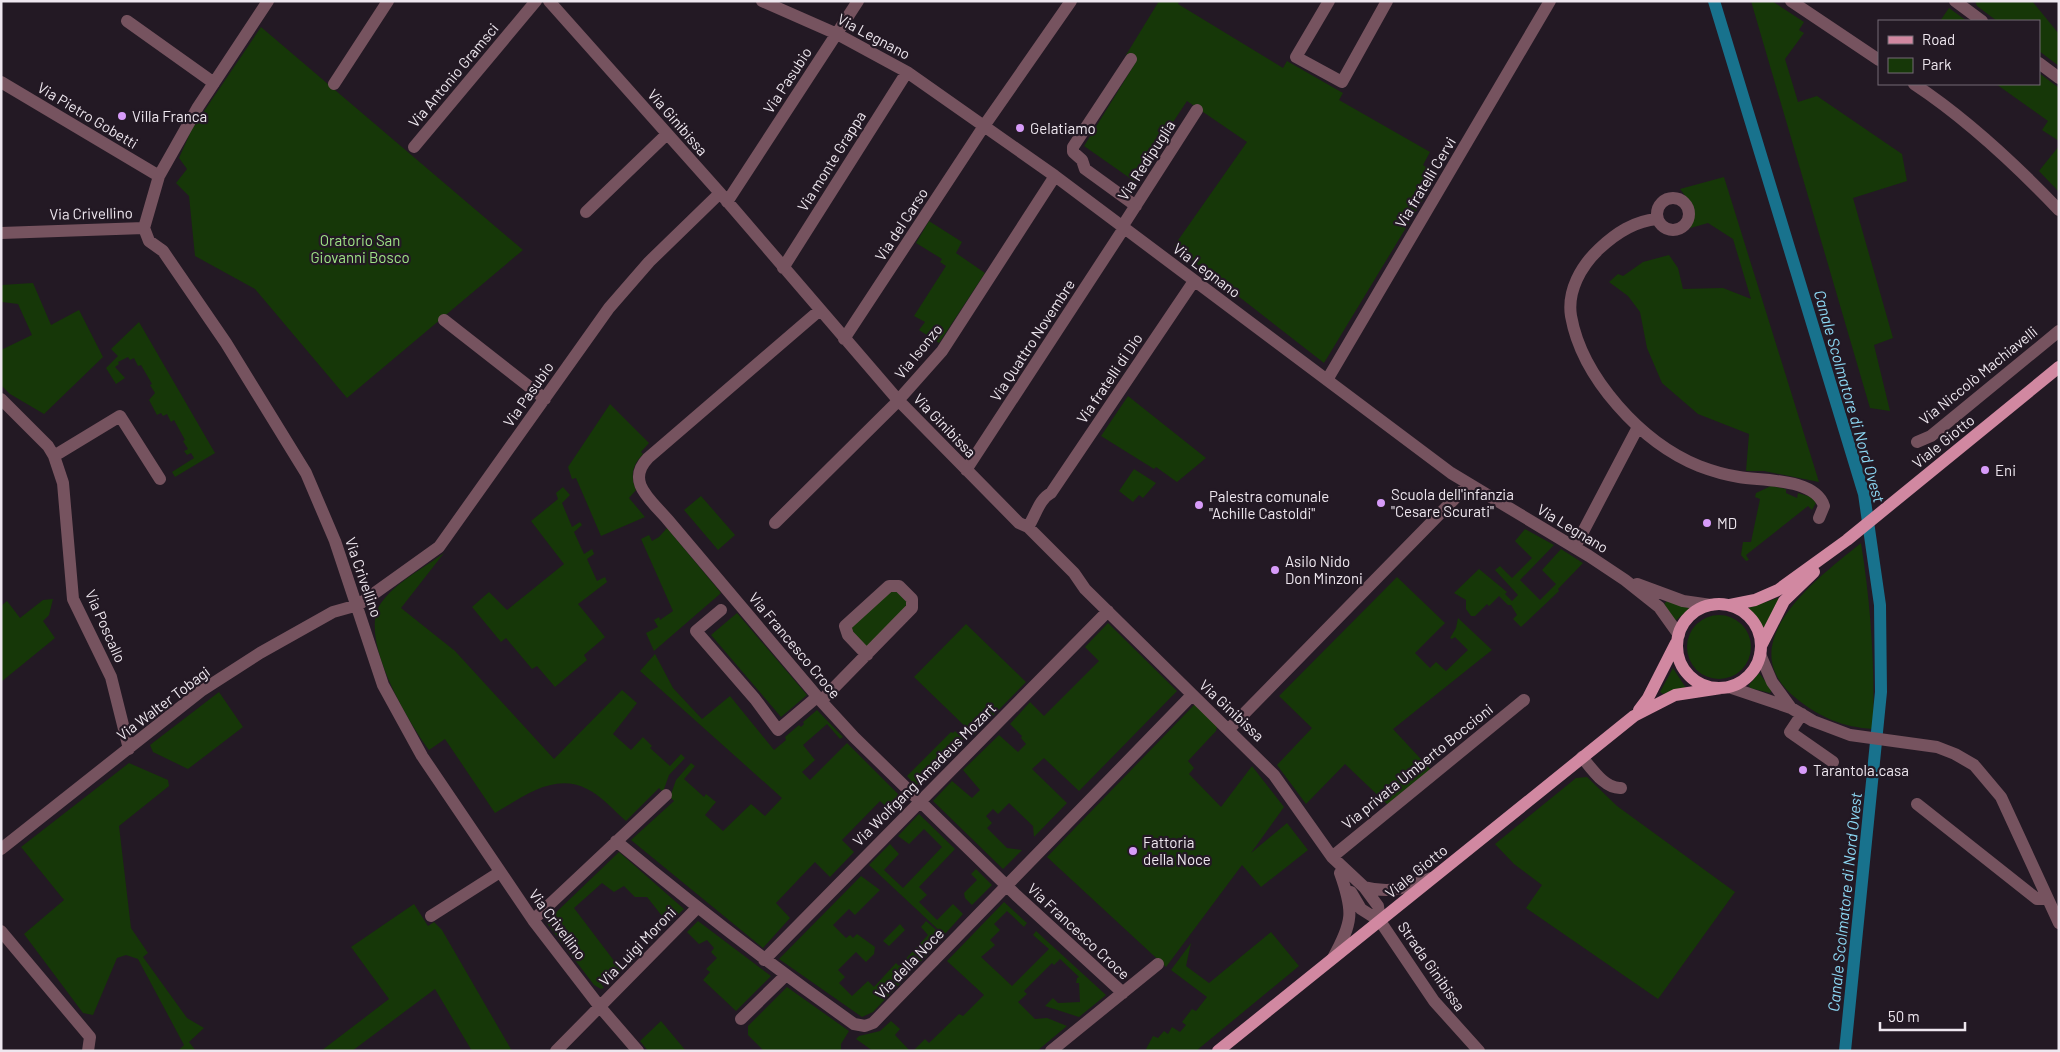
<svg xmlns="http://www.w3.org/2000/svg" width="2060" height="1052" font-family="Barlow,sans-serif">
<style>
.green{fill:#163708}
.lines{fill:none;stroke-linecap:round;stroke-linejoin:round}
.canal{stroke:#18728d;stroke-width:12}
.minor{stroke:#76535f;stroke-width:12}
.major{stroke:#d188a1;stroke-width:12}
.poi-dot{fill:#d79bf9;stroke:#231924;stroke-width:2}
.labels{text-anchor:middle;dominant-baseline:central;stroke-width:4.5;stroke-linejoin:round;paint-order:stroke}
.street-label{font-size:15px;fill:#eee7ef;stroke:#231924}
.poi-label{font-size:15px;fill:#eee7ef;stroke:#231924;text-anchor:start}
.park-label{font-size:15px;fill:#9fe487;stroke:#231924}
.water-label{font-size:16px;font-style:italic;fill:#8dd9f5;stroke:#231924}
</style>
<rect width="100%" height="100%" fill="#231924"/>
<path class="green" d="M 1159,1 L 1179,1 L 1178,4 L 1283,68 L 1287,61 L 1343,93 L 1339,100 L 1430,152 L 1423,165 L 1438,175 L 1324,363 L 1174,246 L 1247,142 L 1187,101 L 1134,181 L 1084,146 L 1136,62 L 1126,55 Z
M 1751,1 L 1772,1 L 1804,22 L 1799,30 L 1804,33 L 1785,59 L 1798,102 L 1817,96 L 1902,154 L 1907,181 L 1853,198 L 1893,338 L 1874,345 L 1890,411 L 1870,408 Z
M 1975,1 L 2032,1 L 2059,34 L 2059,66 L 2039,51 L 2039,21 L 1997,21 L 1977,6 Z
M 1949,8 L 1967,21 L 1940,21 Z
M 261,27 L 523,250 L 347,398 L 255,289 L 195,256 L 189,196 L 176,183 L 187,169 L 179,158 L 192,129 Z
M 2039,73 L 2059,88 L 2059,141 L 2042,130 L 2048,121 L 1996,84 L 2039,84 Z
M 2059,146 L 2059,192 L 2039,171 Z
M 1724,177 L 1819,482 L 1764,471 L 1746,471 L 1749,434 L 1698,414 L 1662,383 L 1647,348 L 1640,312 L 1628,296 L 1609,282 L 1618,274 L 1623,276 L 1643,262 L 1669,255 L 1678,268 L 1683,289 L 1723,288 L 1751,299 L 1733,239 L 1708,223 L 1687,229 C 1696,212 1691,203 1680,189 Z
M 929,221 L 962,242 L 956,253 L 985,273 L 939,343 L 919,330 L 925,322 L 914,316 L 946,266 L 940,262 L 942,259 L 916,243 Z
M 33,283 L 51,325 L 79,310 L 103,357 L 44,414 L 10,394 L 1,385 L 1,350 L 32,335 L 18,304 L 2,302 L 1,285 Z
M 139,322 L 215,453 L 175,477 L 172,472 L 194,458 L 191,453 L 187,455 L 184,451 L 188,449 L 183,441 L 185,440 L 174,420 L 171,422 L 167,414 L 163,416 L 161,413 L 157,415 L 149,400 L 155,393 L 150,385 L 152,384 L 141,365 L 138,366 L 134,358 L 130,360 L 128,357 L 118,362 L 119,364 L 115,367 L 125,378 L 116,384 L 106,368 L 118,356 L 111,349 Z
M 1128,396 L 1206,458 L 1177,482 L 1156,467 L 1154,469 L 1101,436 Z
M 610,404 L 649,443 L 641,452 L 643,454 C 632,465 630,477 636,490 L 629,498 L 645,517 L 601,536 L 576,478 L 572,479 L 568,467 Z
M 1134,469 L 1156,483 L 1143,498 L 1139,495 L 1133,502 L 1119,491 Z
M 1771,486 L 1786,489 L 1786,493 L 1797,498 L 1798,493 L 1811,497 L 1816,503 L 1812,510 L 1808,506 L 1746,555 L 1749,560 L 1746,561 L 1741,555 L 1743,542 L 1751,542 L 1760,499 L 1755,497 L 1756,493 Z
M 563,487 L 570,495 L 562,503 L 572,527 L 580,522 L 582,525 L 574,532 L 584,554 L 592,549 L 594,554 L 587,559 L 597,581 L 605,577 L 607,582 L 578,604 L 605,637 L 584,655 L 587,660 L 555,687 L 537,666 L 532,669 L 506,638 L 501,642 L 472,607 L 489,592 L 507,610 L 564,564 L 531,521 L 558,499 L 556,493 Z
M 701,496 L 735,535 L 718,550 L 684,510 Z
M 667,528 L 721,593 L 654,651 L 646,633 L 658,627 L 654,620 L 659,617 L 660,620 L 673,611 L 641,539 L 649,535 L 652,541 L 659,537 Z
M 1525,529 L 1554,545 L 1520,580 L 1540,600 L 1556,584 L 1542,570 L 1561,549 L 1583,563 L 1558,589 L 1559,591 L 1521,627 L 1513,619 L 1517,615 L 1511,605 L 1508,605 L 1499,596 L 1489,606 L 1487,604 L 1475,616 L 1471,616 L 1466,609 L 1466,600 L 1454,593 L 1479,569 L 1507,592 L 1505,594 L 1512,601 L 1518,595 L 1495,570 L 1500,566 L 1512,578 L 1532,558 L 1515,541 Z
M 1861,543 C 1871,606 1875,665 1873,729 C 1843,727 1821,718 1797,699 C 1727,644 1818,578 1861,543 Z
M 444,553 L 401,608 L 455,651 L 554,759 L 622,690 L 637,703 L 613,734 L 631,750 L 643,737 L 652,746 L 650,748 L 670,766 L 681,754 L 685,758 L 669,775 L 663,792 L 659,788 L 626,821 C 614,811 601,795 587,789 C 554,772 523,797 495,813 L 445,739 L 429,750 C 408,721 357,637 381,603 C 396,582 424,568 444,553 Z
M 1397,577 L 1445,623 L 1415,653 L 1430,668 L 1436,662 L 1446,671 L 1468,650 L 1455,637 L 1452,639 L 1450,638 L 1456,628 L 1458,618 L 1492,650 L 1393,729 L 1431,770 L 1388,805 L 1345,764 L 1306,804 L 1277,765 L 1312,728 L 1279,696 Z
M 894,589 L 909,603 L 871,645 L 865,647 L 856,639 L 851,627 Z
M 1778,598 L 1779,599 L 1764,629 L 1761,629 L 1757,621 L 1745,609 Z
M 53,599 L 49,615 L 43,621 L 55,638 L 1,682 L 1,606 L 7,601 L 20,618 L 43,600 Z
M 1667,601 L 1689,607 L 1689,609 L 1675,621 L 1664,604 Z
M 737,613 L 807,695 L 781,717 L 711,635 Z
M1687 647a32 32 0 1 1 64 0a32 32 0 1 1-64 0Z
M 1108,623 L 1177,691 L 1079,791 L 1044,758 L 1032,769 L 1067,803 L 1034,837 L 1033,826 L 1009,803 L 998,814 L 993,809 L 986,816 L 992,823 L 987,828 L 1007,848 L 1022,850 L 1003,869 L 933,801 L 952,781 L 972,798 L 980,790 L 963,770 L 999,735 L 1018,752 L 1026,744 L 1021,738 L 1022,736 L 1010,724 L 1030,702 L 1044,716 L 1099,661 L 1085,647 Z
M 966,624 L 1026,682 L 974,735 L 914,677 Z
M 655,654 L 673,688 L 702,719 L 730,696 L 774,750 L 786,740 L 785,737 L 799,725 L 801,727 L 804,724 L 803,722 L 817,710 L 843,737 L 840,739 L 827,724 L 803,745 L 815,760 L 802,772 L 810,780 L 847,743 L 905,801 L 893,813 L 880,801 L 842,840 L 854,852 L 830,877 L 815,862 L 776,903 L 790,918 L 763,948 L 631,840 L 674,801 L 670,797 L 676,780 L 691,763 L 695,766 L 684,779 L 704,797 L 706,794 L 716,802 L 705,815 L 723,831 L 751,804 L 765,816 L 782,798 L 640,671 Z
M 1673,668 L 1686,688 L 1663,694 L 1660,692 Z
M 1759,673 L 1772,690 L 1770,693 L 1750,688 L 1749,685 Z
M 219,692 L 243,727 L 188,769 L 153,752 L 150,745 Z
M 1195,704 L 1217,727 L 1216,731 L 1188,761 L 1194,768 L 1189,774 L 1221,807 L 1252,766 L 1284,807 L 1251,853 L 1287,823 L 1308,850 L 1261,887 L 1242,865 L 1166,967 L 1047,857 Z
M 955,731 L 963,739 L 916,786 L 907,776 L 951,732 L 953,733 Z
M 129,763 L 168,780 L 169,786 L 119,826 L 131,928 L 148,953 L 143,957 L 187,1018 L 204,1028 L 189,1042 L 196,1051 L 178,1051 L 184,1045 L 138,959 L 126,955 L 117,958 L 93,1015 L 83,1013 L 24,934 L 64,900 L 21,847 Z
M 1587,777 L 1617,806 L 1735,892 L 1658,999 L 1526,908 L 1542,885 L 1514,864 L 1495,844 L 1576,778 Z
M 919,814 L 955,849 L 919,887 L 927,895 L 919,902 L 937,920 L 953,904 L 963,914 L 944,935 L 869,865 L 890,844 L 899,854 L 884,870 L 903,888 L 942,847 L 924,829 L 909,844 L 898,836 Z
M 619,852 L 684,909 L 670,922 L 666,921 L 647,897 L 635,897 L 624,886 L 614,892 L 602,883 L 574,908 L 621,970 L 615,975 L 611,971 L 600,982 L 604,988 L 601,989 L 594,985 L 546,922 Z
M 976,869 L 992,885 L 972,905 L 965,898 L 964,893 L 977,880 L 971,874 Z
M 861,876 L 880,890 L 855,915 L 849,909 L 833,925 L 846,938 L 850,935 L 853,938 L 857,934 L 875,947 L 874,954 L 866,962 L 856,952 L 838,970 L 845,977 L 839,983 L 852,996 L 868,981 L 874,987 L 896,963 L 899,966 L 928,935 L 921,927 L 926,921 L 944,937 L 873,1012 L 862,1017 L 779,959 Z
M 1004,902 L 1027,923 L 1024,927 L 1007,911 L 994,924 L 1000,930 L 990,940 L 995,945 L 981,957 L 1012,986 L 1049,949 L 1033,935 L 1036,931 L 1106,995 L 1079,1017 L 1045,1006 L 1053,998 L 1058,1003 L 1080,1002 L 1079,983 L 1076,983 L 1077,978 L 1079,977 L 1060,959 L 1054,965 L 1052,963 L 1024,991 L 1027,994 L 1018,1002 L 1035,1019 L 1047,1018 L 1067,1026 L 1037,1051 L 913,1051 L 925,1039 L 929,1043 L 959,1014 L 963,1016 L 984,995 L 947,961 Z
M 414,904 L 428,926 L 434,922 L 442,930 L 512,1051 L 472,1051 L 435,989 L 352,1051 L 321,1051 L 389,999 L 351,947 Z
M 698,921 L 771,976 L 736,1011 L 703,980 L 710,972 L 706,969 L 717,958 L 711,952 L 714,948 L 707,940 L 699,944 L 687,932 Z
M 900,924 L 905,930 L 889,946 L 883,941 Z
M 1271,932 L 1299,966 L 1196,1051 L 1145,1051 L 1153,1036 L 1158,1038 L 1164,1031 L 1168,1034 L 1172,1027 L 1180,1032 L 1186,1025 L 1182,1022 L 1192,1009 L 1196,1011 L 1207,997 L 1171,970 L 1191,943 L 1186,966 L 1209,983 Z
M 787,987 L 849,1031 L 841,1044 L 841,1051 L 764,1051 L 748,1035 L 748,1026 Z
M 661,1021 L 686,1051 L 648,1051 L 640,1041 Z
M 891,1021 L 900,1029 L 895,1035 L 910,1051 L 873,1051 L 856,1039 L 859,1036 L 880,1031 Z"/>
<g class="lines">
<path class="canal" d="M 1714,1 L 1864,494 L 1880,605 L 1881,692 L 1845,1051"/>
<path class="minor" d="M 549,1 L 720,193 L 898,400 L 1019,523 L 1028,527 L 1074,573 L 1085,589 L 1274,775 L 1332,857 L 1364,887 L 1378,906 L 1380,921 L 1434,1001 L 1479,1051
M 762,1 L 837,34 L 907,72 L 1055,176 L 1451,473 L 1589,556 L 1625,580 L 1659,607 L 1679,635
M 1329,1 L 1296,57 L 1342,82 L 1387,1
M 1791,1 L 1879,60
M 1955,1 L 1982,21
M 127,21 L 214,83
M 1131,59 L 1073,147 L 1073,152 L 1082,160 L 1085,169 L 1136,206
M 2039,63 L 2059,78
M 1,82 L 159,176
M 334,84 L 388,1
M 1914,84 C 1967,119 2015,164 2059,210
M 414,147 L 536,1
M1657 214a16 16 0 1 1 32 0a16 16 0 1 1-32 0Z
M 727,202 L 858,1
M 586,212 L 667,134
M 1657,219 C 1634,221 1616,233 1599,249 C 1581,266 1567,291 1571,316 C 1582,378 1642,443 1699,466 C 1712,471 1726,475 1739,477 C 1763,481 1815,478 1824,506 L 1819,518
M 1122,227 L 1197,110
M 144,228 L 159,176 L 198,107 L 268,1
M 1,233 L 144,228 L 149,241 L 163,251 L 226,343 L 306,473 L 335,541 L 383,685 L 422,756 L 533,920 L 600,1007 L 638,1051
M 783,268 L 907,72
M 820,310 L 648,458 C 625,482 651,500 668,520 L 821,701 L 854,737 L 1016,895 L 1123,993
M 444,320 L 545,399
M 844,339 L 984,126 L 1071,1
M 1327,380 L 1550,1
M 1,399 L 48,446 L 54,456 L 63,483 L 73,599 L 111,677 L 129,749
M 1917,442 L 1931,436 L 2059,331
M 54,456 L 120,416 L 160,479
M 966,470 L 1124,228
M 775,523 L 894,405 L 942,351 L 1055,176
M 1028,527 C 1036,515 1039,499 1051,493 L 1194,281
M 1575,547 L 1638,427
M 1637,584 L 1683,601 L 1711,605
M 721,610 L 696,631 L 755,699 L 778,730 L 817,697
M 1760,654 L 1772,682 L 1791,708
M 1729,687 L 1791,708 L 1813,721 L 1850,735 L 1937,747 L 1955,754 L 1974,765 L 2001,797 L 2059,923
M 821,701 L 912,608 L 912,599 L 899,586 L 889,586 L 845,626 L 848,635 L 867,655
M 1802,714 L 1790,732 L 1833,762
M 1229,729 L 1469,484
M 1582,757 C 1592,769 1605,789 1621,788
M 1917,804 L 2037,899 L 2048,899
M 616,841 C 693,905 772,966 854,1024 L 865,1026 L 873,1023 L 1192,695
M 1,849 L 201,691 L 260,653 L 333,612 L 358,605 L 439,547 L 609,308 L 649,262 L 720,193
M 1332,857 L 1524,700
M 1364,887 C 1392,894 1405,888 1431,878
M 1351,892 L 1361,909 L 1380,921
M 431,916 L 500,872
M 533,920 L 666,795
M 1,931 L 90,1037 L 88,1051
M 1333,958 C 1353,922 1354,912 1340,873
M 764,960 L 1108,611
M 741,1019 L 785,976
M 556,1051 L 697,908
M 1051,1051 L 1158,964"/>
<path class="major" d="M1677 646a42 42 0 1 1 84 0a42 42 0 1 1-84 0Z
M 1730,605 L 1755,600 L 1778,590 L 1847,540 L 2059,367
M 1761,646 L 1784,601 L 1814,572
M 1639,710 L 1648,698 L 1676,643
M 1218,1051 L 1634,716 L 1675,695 L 1721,688"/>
</g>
<g class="poi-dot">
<circle cx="122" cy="116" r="5"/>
<circle cx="1020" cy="128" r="5"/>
<circle cx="1985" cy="470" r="5"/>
<circle cx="1381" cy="503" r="5"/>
<circle cx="1199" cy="505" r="5"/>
<circle cx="1707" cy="523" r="5"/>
<circle cx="1275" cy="570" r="5"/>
<circle cx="1803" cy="770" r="5"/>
<circle cx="1133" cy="851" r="5"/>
</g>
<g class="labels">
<g class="street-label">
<text transform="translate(874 36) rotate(28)">Via Legnano</text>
<text transform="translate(453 75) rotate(-50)">Via Antonio Gramsci</text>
<text transform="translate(787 80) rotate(-57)">Via Pasubio</text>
<text transform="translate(88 115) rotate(31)">Via Pietro Gobetti</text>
<text transform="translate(678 122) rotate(49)">Via Ginibissa</text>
<text transform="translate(1146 160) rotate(-57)">Via Redipuglia</text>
<text transform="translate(831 161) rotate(-58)">Via monte Grappa</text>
<text transform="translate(1425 182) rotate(-59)">Via fratelli Cervi</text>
<text transform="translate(91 213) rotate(-1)">Via Crivellino</text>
<text transform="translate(901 224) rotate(-57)">Via del Carso</text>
<text transform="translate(1207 270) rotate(37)">Via Legnano</text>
<text transform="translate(1032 340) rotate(-57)">Via Quattro Novembre</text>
<text transform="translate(918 351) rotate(-51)">Via Isonzo</text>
<text transform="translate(1978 375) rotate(-39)">Via Niccolò Machiavelli</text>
<text transform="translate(1109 378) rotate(-56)">Via fratelli di Dio</text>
<text transform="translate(528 394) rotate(-55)">Via Pasubio</text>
<text transform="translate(945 425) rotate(46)">Via Ginibissa</text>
<text transform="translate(1943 441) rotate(-39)">Viale Giotto</text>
<text transform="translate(1573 528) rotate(31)">Via Legnano</text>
<text transform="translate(364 577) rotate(71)">Via Crivellino</text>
<text transform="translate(106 626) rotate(66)">Via Poscallo</text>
<text transform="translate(795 645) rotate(50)">Via Francesco Croce</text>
<text transform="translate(163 703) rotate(-37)">Via Walter Tobagi</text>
<text transform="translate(1232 710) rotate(43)">Via Ginibissa</text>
<text transform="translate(1417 766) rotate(-39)">Via privata Umberto Boccioni</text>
<text transform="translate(924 774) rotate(-45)">Via Wolfgang Amadeus Mozart</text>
<text transform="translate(1416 871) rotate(-39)">Viale Giotto</text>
<text transform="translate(558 924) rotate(53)">Via Crivellino</text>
<text transform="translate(1079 931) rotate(43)">Via Francesco Croce</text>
<text transform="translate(637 946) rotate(-46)">Via Luigi Moroni</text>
<text transform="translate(909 963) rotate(-46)">Via della Noce</text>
<text transform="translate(1432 966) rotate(55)">Strada Ginibissa</text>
</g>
<g class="poi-label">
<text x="132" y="116">Villa Franca</text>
<text x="1030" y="128">Gelatiamo</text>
<text x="1995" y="470">Eni</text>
<text x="1391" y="494">Scuola dell'infanzia<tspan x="1391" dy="17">"Cesare Scurati"</tspan></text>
<text x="1209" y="496">Palestra comunale<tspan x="1209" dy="17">"Achille Castoldi"</tspan></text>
<text x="1717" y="523">MD</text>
<text x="1285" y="561">Asilo Nido<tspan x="1285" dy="17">Don Minzoni</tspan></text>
<text x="1813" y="770">Tarantola.casa</text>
<text x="1143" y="842">Fattoria<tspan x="1143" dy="17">della Noce</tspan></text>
</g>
<g class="park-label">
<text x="360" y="240">Oratorio San<tspan x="360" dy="17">Giovanni Bosco</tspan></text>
</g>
<g class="water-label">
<text transform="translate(1850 396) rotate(74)">Canale Scolmatore di Nord Ovest</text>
<text transform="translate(1844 902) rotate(-84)">Canale Scolmatore di Nord Ovest</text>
</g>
</g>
<rect width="2060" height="1052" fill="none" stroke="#eee7ef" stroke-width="5"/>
<rect x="1878" y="20" width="162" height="65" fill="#231924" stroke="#746b75"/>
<rect x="1888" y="36" width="25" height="8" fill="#d188a1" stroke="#746b75"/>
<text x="1922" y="45" font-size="15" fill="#eee7ef">Road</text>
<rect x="1888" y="58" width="25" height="15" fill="#163708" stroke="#746b75"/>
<text x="1922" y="70" font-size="15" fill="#eee7ef">Park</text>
<path d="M1880 1022v8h85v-8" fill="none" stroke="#eee7ef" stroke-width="2.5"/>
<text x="1888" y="1022" font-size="15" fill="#eee7ef" stroke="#231924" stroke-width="4" paint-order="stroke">50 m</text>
</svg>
